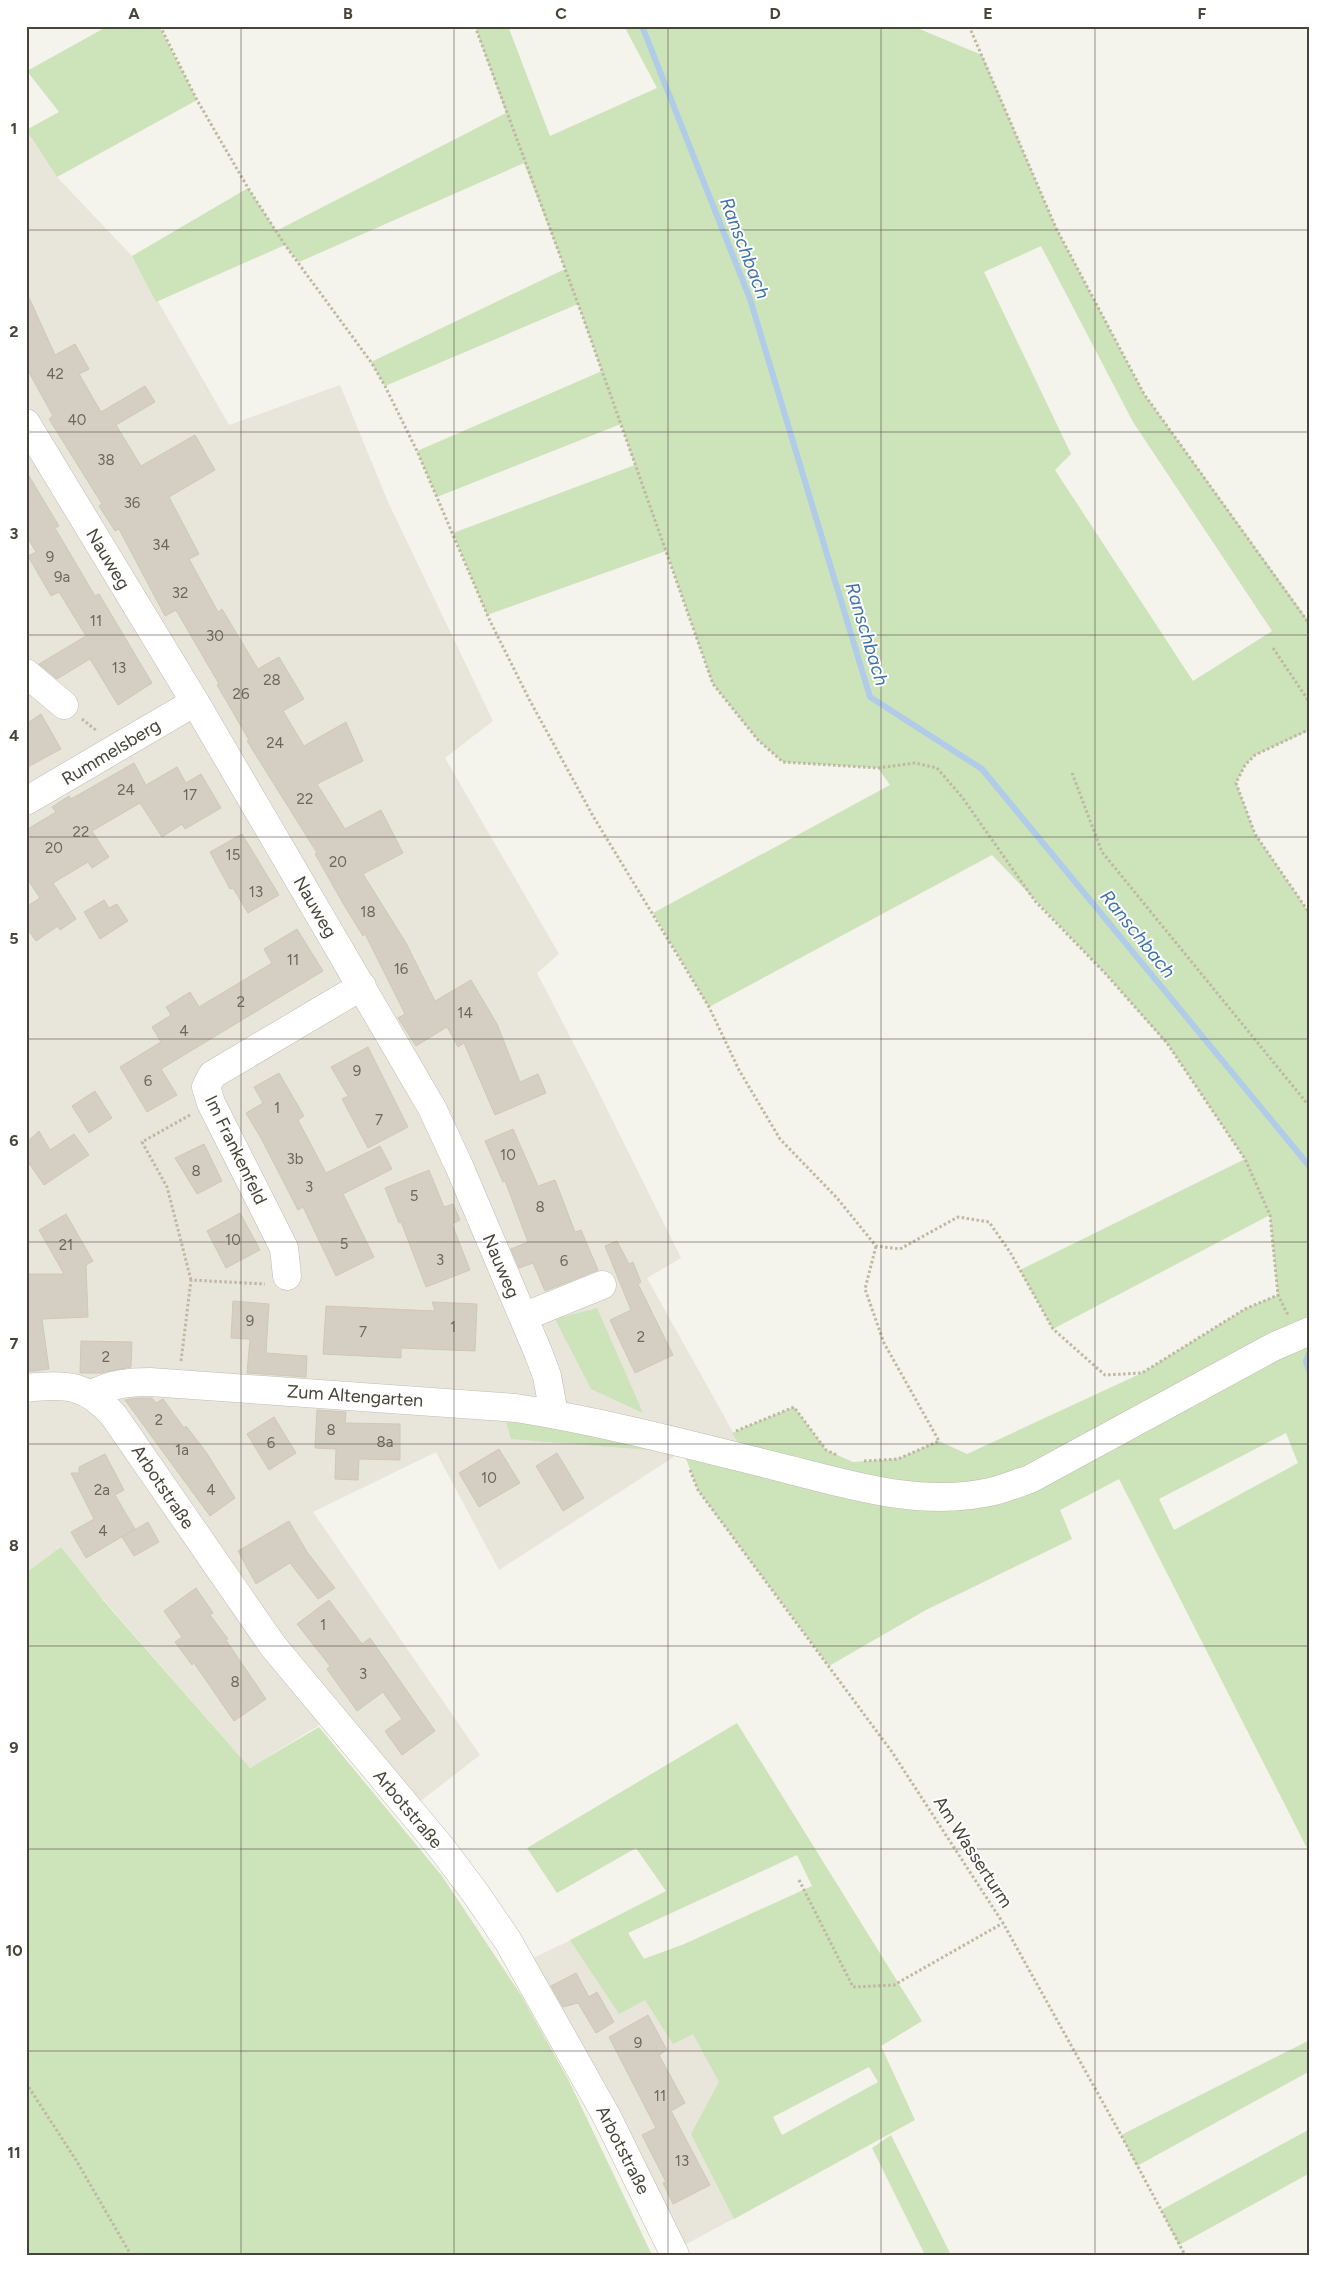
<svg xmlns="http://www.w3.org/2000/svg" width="1336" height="2281" font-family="Figtree,sans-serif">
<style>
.residential{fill:#e8e5db}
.green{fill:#cde3ba;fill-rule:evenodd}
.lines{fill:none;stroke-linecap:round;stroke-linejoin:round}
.stream{stroke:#b0cce9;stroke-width:6}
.building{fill:#d5cfc3;stroke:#cfc8b7}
.minor-casing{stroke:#bfbbb0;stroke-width:29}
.path{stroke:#bfb8a2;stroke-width:3;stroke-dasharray:2.5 2.5;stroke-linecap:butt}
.minor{stroke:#fff;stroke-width:28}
.grid{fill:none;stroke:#48443a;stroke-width:1;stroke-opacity:0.55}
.labels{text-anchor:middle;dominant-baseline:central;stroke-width:4;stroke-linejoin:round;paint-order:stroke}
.number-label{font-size:15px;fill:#6b675c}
.street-label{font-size:18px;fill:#48443a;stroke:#fff}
.water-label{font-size:19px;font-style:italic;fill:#3f72a8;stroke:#fff}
.neatline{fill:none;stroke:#48443a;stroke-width:2}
.grid-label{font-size:16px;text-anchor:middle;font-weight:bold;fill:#48443a}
</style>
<rect width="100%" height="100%" fill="#f4f3ec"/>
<path class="residential" d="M 26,131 L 57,177 L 132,256 L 229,425 L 340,385 L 388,502 L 493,721 L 445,758 L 559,954 L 537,973 L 594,1083 L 681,1258 L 647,1278 L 748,1459 L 683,1451 L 499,1570 L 436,1452 L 313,1512 L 480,1755 L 418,1803 L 342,1711 L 250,1768 L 103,1599 L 26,1660 Z
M 619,1917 L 643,1959 L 682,1945 L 805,2180 L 681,2247 L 531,1959 Z"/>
<path class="green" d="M 108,26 L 159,26 L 197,100 L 57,177 L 26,130 L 59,112 L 27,71 Z
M 475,26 L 508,26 L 550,136 L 657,88 L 624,26 L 912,26 L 982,55 L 1056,228 L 1144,394 L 1310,623 L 1310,730 L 1255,755 L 1245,765 L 1236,783 L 1255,834 L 1310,914 L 1310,1854 L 1119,1479 L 1060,1510 L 1072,1539 L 926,1610 L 829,1666 L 698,1490 L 683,1451 L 748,1458 L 732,1433 L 794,1407 L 826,1450 L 853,1462 L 898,1459 L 939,1441 L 967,1454 L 1142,1373 L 1245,1309 L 1278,1295 L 1270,1215 L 1053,1329 L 1020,1270 L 1245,1159 L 1169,1046 L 1104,972 L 992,855 L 709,1007 L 653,913 L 890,785 L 878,768 L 783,762 L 758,740 L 713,684 L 666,551 L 487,615 L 453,533 L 635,465 L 621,424 L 437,497 L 417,451 L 602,371 L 578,304 L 385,386 L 371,362 L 565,269 L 524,163 L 299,262 L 285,245 L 156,302 L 132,256 L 248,188 L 276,231 L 506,113 ZM 1041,246 L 1133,422 L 1272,631 L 1193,681 L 1055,470 L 1071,454 L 984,272 ZM 1286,1433 L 1298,1463 L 1174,1530 L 1159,1499 Z
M 597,1308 L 643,1413 L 591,1389 L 555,1319 Z
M 505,1418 L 662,1446 L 650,1450 L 511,1439 Z
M 61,1547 L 102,1599 L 250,1768 L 319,1727 L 442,1876 L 521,1995 L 569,2081 L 652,2255 L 26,2255 L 26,1573 Z
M 737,1723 L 922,2021 L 881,2046 L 915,2120 L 734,2219 L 691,2134 L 719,2082 L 693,2034 L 673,2044 L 645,2000 L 619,2014 L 570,1940 L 666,1891 L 636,1848 L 557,1893 L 527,1848 ZM 797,1855 L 812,1886 L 682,1945 L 644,1959 L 628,1933 ZM 869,2067 L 878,2082 L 782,2135 L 773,2117 Z
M 1310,2040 L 1310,2071 L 1137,2166 L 1121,2135 Z
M 1310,2129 L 1310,2173 L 1179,2245 L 1161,2210 Z
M 891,2135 L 951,2255 L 925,2255 L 872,2148 Z"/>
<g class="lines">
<path class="stream" d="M 642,26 L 750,299 L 870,697 L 982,769 L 1310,1167
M 1310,1351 L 1306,1362 L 1310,1373"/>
</g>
<path class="building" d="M 26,291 L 55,355 L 75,344 L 89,369 L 79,374 L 101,412 L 145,386 L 155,402 L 116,425 L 141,466 L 195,435 L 215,470 L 169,497 L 199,554 L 189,559 L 218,612 L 222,609 L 258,669 L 279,657 L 304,699 L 283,711 L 304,746 L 346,722 L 363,761 L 317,784 L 345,829 L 381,810 L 403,853 L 363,874 L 406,943 L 435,1001 L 471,980 L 497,1024 L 520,1082 L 538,1074 L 546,1093 L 495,1115 L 464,1043 L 458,1047 L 447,1027 L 416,1046 L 398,1018 L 405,1014 L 365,934 L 363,936 L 344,905 L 315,854 L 317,853 L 247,741 L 249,740 L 217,685 L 219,684 L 176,610 L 165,616 L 119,529 L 115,531 L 99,506 L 102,504 L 49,419 L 53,416 L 26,367 Z
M 26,471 L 59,526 L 55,528 L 95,596 L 99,594 L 152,683 L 118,705 L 90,659 L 57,679 L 39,664 L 86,636 L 59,592 L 51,596 L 28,556 L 36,552 L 26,535 Z
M 41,714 L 61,749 L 26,768 L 26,724 Z
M 134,763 L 146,785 L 177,767 L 186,783 L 201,774 L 221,808 L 185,829 L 182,824 L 162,837 L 140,803 L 92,831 L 109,857 L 92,868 L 88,862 L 53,883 L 76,919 L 60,930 L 58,926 L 36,941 L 26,927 L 26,907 L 40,898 L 26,877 L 26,830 L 56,812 L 52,807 L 69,796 L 71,799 Z
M 242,834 L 279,895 L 248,913 L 233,888 L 230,889 L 210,852 Z
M 104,900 L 109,908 L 117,904 L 128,921 L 100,939 L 84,912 Z
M 297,929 L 323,971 L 161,1069 L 177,1095 L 147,1112 L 120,1067 L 161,1042 L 152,1027 L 171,1015 L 166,1007 L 190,992 L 199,1007 L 272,963 L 264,949 Z
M 368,1047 L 408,1127 L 368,1148 L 342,1099 L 348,1096 L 331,1067 Z
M 279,1073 L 304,1116 L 298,1120 L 326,1173 L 380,1146 L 392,1169 L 343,1194 L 374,1257 L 336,1276 L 303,1207 L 298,1210 L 262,1140 L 246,1113 L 263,1103 L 254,1087 Z
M 95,1091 L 112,1118 L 89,1133 L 72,1106 Z
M 513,1129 L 538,1186 L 555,1180 L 575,1232 L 581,1230 L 598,1270 L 545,1291 L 533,1263 L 519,1268 L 511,1249 L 528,1242 L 505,1181 L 503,1182 L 485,1141 Z
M 39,1131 L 50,1150 L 74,1134 L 89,1155 L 44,1185 L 26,1159 L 26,1143 Z
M 204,1144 L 222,1181 L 197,1194 L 175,1158 Z
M 429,1170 L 444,1207 L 453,1204 L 460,1220 L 452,1224 L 470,1270 L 426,1287 L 401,1222 L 399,1223 L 385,1188 Z
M 240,1213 L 260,1250 L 226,1268 L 207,1231 Z
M 66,1214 L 93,1261 L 86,1265 L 88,1317 L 42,1319 L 49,1369 L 26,1372 L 26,1274 L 64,1274 L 39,1230 Z
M 617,1241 L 629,1264 L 633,1262 L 641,1282 L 638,1284 L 673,1355 L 635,1373 L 610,1320 L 631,1310 L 605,1246 Z
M 233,1301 L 269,1304 L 266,1353 L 307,1356 L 306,1377 L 247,1373 L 250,1339 L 231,1338 Z
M 432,1302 L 477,1304 L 475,1351 L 401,1348 L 401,1358 L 323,1354 L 326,1306 L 435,1311 Z
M 81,1341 L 132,1342 L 131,1367 L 101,1373 L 80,1373 Z
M 136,1398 L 152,1398 L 156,1403 L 163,1399 L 184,1428 L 186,1426 L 206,1452 L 235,1498 L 210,1516 L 125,1400 Z
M 317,1410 L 346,1412 L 345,1423 L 400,1424 L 400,1460 L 359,1459 L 358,1480 L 335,1479 L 336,1449 L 315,1448 Z
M 274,1417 L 296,1453 L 269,1470 L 247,1434 Z
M 499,1449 L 520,1483 L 479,1507 L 459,1473 Z
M 557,1453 L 584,1498 L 563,1511 L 536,1466 Z
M 105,1454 L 124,1490 L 115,1495 L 135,1529 L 86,1558 L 71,1532 L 94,1519 L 71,1473 L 79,1473 L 79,1467 Z
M 289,1521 L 307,1552 L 335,1588 L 318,1599 L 290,1563 L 256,1584 L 238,1551 Z
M 148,1522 L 159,1542 L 134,1556 L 122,1537 Z
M 196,1588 L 213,1613 L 210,1615 L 228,1639 L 226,1640 L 266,1699 L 234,1721 L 194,1663 L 192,1665 L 175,1642 L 182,1637 L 164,1611 Z
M 329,1600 L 362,1644 L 370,1638 L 435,1731 L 402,1755 L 385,1731 L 402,1719 L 383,1692 L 357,1711 L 327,1669 L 330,1666 L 297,1624 Z
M 576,1973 L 589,1997 L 597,1992 L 614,2022 L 596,2033 L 578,2003 L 563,2007 L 551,1986 Z
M 648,2015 L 667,2050 L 659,2055 L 685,2103 L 671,2111 L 710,2185 L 673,2204 L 663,2183 L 666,2182 L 642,2135 L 656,2128 L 609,2037 Z"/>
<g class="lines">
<defs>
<path id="minor" d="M 26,423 L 195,702 L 432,1108 L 459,1166 L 538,1352 L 547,1376 L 554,1414
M 26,673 L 64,705
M 26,801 L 195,702
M 287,1276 L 284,1248 L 211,1103 L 206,1087 L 212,1075 L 362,986
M 523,1317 L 602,1285
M 26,1388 C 67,1383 87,1385 114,1416 L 273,1646 L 440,1846 L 476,1894 L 508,1941 L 606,2115 L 675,2255
M 92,1394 C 111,1384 129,1382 150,1382 L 516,1408 C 598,1421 679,1442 759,1462 C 835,1480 916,1510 994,1491 C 1006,1488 1018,1483 1030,1479 L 1273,1347 L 1310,1331"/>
</defs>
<use href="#minor" class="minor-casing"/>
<path class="path" d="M 160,26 L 197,100 L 248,188 L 285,245 L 371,362 L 385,386 L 417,451 L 490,621 L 529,699 L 593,816 L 709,1007 L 739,1070 L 780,1139 L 837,1198 L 876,1246 L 900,1249 L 958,1217 L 989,1222 L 1010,1252 L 1053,1329 L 1105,1375 L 1142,1373 L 1245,1309 L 1278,1295
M 475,26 L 584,320 L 713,684 L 758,740 L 783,762 L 878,768 L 915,763 L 937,768 L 962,797 L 1035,901 L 1104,972 L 1167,1043 L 1245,1159 L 1270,1215 L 1278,1295 L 1288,1315
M 969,26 L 1056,228 L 1144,394 L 1310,625
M 1273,648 L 1310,703
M 82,719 L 97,731
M 1310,729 L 1255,755 L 1245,765 L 1236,783 L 1255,834 L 1310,914
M 1072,773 L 1102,852 L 1310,1107
M 190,1115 L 142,1142 L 167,1187 L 191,1280
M 181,1361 L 191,1280 L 265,1284
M 736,1431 L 794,1407 L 826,1450 L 837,1455
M 864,1461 L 898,1459 L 939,1441 L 884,1343 L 865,1289 L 876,1246
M 690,1470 L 698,1490 L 892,1752 L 1003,1923 L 1121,2135 L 1185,2255
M 799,1880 L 853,1987 L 894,1985 L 1003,1923
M 26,2083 L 76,2160 L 131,2255"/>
<use href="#minor" class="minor"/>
</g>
<path class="grid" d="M 241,26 L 241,2255M 454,26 L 454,2255M 668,26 L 668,2255M 881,26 L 881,2255M 1095,26 L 1095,2255M 26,230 L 1310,230M 26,432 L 1310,432M 26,635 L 1310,635M 26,837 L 1310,837M 26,1039 L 1310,1039M 26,1242 L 1310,1242M 26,1444 L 1310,1444M 26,1646 L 1310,1646M 26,1849 L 1310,1849M 26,2051 L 1310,2051"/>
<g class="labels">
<g class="number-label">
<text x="55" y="374">42</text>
<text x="77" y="420">40</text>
<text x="106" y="460">38</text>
<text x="132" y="503">36</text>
<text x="161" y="545">34</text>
<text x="50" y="557">9</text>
<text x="62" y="577">9a</text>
<text x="180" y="593">32</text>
<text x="96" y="621">11</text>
<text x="215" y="636">30</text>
<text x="119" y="668">13</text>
<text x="272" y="680">28</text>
<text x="241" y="694">26</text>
<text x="275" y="743">24</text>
<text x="126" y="790">24</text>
<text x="190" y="795">17</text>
<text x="305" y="799">22</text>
<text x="81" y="832">22</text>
<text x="54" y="848">20</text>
<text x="233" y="855">15</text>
<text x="338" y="862">20</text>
<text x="256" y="892">13</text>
<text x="368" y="912">18</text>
<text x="293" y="960">11</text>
<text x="401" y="969">16</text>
<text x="241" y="1002">2</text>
<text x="465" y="1013">14</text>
<text x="184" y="1031">4</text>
<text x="357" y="1071">9</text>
<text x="148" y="1081">6</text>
<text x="277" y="1108">1</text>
<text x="379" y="1120">7</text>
<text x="508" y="1155">10</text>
<text x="295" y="1159">3b</text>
<text x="196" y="1171">8</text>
<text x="309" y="1187">3</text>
<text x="414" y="1196">5</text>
<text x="540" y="1207">8</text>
<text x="233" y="1240">10</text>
<text x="344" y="1244">5</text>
<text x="66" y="1245">21</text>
<text x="440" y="1260">3</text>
<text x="564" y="1261">6</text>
<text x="250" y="1321">9</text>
<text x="453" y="1327">1</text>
<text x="363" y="1332">7</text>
<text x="641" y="1337">2</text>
<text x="106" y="1357">2</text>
<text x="159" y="1420">2</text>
<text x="331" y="1430">8</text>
<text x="385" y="1442">8a</text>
<text x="271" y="1443">6</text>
<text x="182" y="1450">1a</text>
<text x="489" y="1478">10</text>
<text x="102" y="1490">2a</text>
<text x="211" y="1490">4</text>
<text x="103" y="1531">4</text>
<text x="323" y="1625">1</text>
<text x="363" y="1674">3</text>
<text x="235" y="1682">8</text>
<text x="638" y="2043">9</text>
<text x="660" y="2096">11</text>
<text x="682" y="2161">13</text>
</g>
<g class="street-label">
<text transform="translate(108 559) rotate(59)">Nauweg</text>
<text transform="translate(111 752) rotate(-31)">Rummelsberg</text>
<text transform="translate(315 907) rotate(60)">Nauweg</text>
<text transform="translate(236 1150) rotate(64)">Im Frankenfeld</text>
<text transform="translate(501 1266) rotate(67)">Nauweg</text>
<text transform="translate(355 1396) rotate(4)">Zum Altengarten</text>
<text transform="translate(163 1487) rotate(56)">Arbotstraße</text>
<text transform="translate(408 1809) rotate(50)">Arbotstraße</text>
<text transform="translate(973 1852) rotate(57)">Am Wasserturm</text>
<text transform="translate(623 2150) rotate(63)">Arbotstraße</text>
</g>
<g class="water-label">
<text transform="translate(745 248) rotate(69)">Ranschbach</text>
<text transform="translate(867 634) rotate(73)">Ranschbach</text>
<text transform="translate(1138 934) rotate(51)">Ranschbach</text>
</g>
</g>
<rect width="1336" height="2281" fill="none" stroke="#ffffff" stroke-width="55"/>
<rect x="28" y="28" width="1280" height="2226" class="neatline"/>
<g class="grid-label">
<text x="134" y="19">A</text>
<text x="348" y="19">B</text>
<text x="561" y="19">C</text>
<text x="775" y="19">D</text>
<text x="988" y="19">E</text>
<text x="1202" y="19">F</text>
<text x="14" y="134">1</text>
<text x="14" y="337">2</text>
<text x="14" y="539">3</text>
<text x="14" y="741">4</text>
<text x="14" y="944">5</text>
<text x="14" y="1146">6</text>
<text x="14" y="1349">7</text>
<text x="14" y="1551">8</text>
<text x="14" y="1753">9</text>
<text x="14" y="1956">10</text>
<text x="14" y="2158">11</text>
</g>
</svg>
